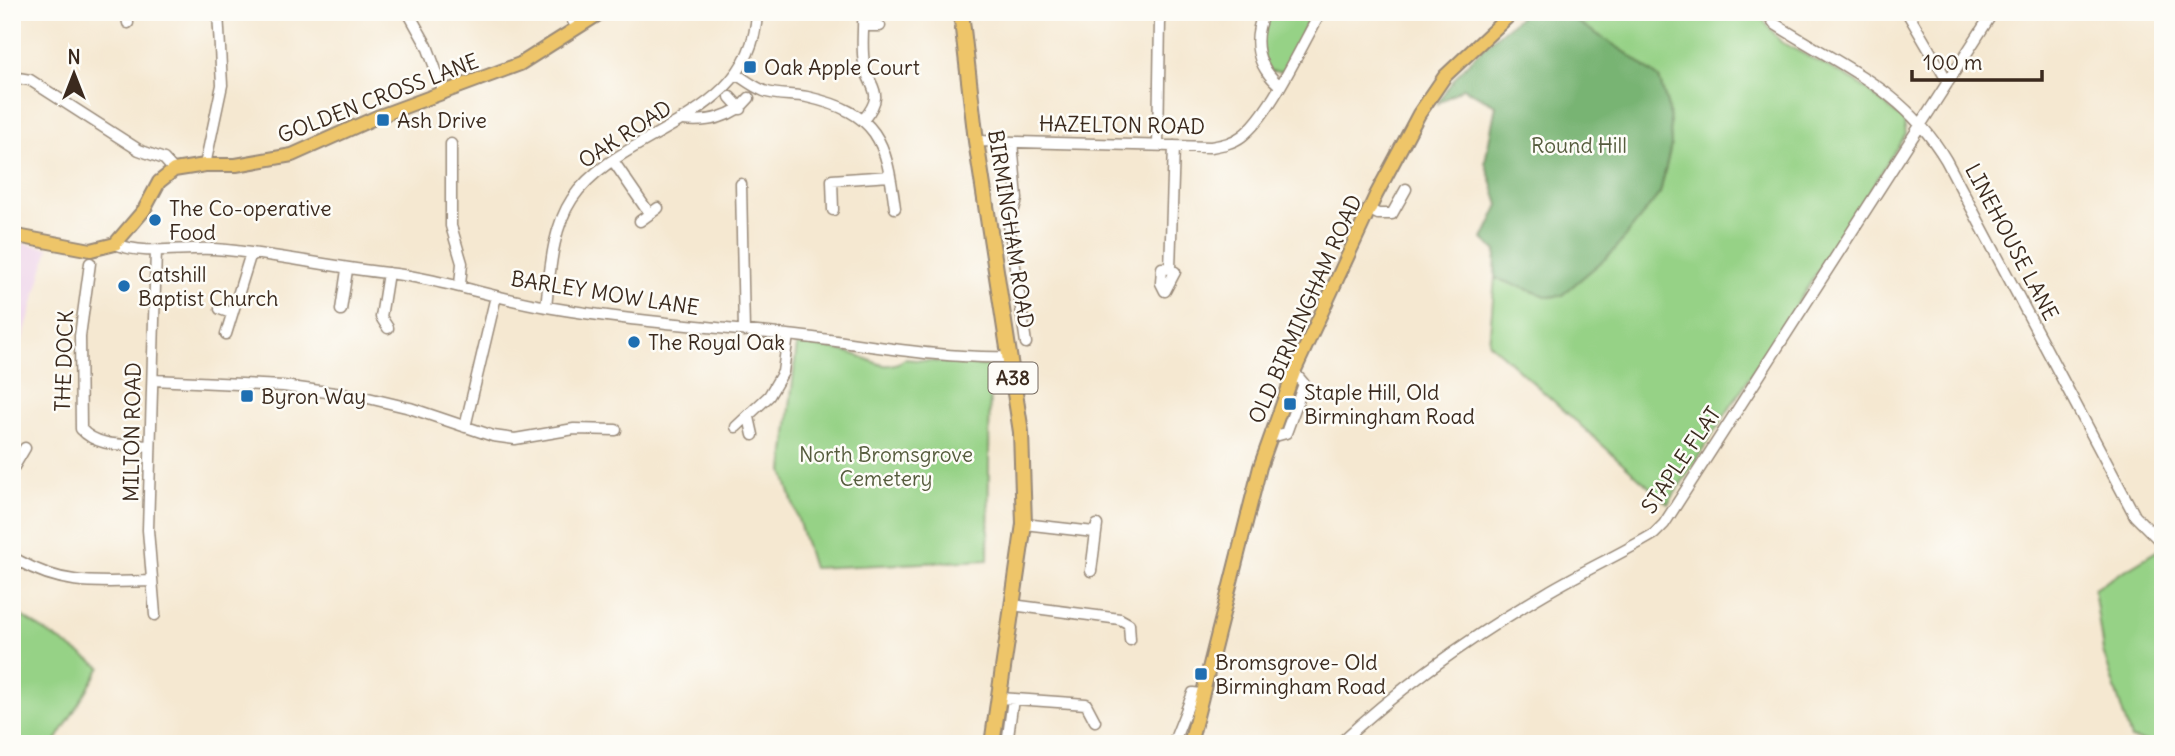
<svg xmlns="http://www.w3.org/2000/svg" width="2175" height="756" font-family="Delius,sans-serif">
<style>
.built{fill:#edd0e9}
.green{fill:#96d286;stroke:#687e52;stroke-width:2}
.forest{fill:#78b473;stroke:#5a6f48;stroke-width:2}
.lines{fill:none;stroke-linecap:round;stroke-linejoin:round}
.minor-casing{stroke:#988978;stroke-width:13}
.major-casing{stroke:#988978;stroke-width:16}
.highway-casing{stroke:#988978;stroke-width:18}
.minor{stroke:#fff;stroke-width:10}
.major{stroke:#eec569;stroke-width:12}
.highway{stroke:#eec569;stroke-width:14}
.poi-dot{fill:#1f6fb2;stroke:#fdfcf7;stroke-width:2.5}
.labels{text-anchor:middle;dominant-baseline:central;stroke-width:5;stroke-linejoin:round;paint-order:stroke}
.shield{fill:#fdfcf7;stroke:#75695f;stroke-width:2}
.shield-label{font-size:19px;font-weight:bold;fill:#3b2a1e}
.poi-label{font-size:21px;fill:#3b2a1e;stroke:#fdfcf7;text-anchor:start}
.street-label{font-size:21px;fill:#3b2a1e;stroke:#fdfcf7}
.park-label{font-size:21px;fill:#565c3d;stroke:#fdfcf7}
</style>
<rect width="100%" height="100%" fill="#fdfcf7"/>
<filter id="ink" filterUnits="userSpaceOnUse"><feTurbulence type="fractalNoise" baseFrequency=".0143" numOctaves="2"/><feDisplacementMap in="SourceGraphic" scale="14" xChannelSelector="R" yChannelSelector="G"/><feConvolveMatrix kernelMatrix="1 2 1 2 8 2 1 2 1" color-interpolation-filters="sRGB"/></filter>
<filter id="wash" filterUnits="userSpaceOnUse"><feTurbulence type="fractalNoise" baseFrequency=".00686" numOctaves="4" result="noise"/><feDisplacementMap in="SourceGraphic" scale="28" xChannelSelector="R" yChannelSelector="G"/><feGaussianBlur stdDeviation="1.57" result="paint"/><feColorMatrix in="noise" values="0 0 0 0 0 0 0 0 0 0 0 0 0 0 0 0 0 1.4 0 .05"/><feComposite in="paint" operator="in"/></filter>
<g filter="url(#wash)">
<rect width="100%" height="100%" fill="#f5e8d1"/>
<path class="built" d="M 12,241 L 49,248 L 12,376 Z"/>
<path class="green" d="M 1267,12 L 1312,12 L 1283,72 L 1268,71 C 1259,52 1260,33 1267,12 Z
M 1562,12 L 1757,12 L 1781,42 L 1857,82 L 1904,120 L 1906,134 L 1668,504 L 1489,343 L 1495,278 L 1549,297 L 1562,295 L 1660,193 L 1671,145 L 1669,111 L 1659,78 L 1628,54 Z
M 797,344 C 815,347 835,348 853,354 C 874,360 884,373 905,359 L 990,366 L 988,560 L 813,568 L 783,471 Z
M 2160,549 L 2163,551 L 2163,744 L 2131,739 L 2103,651 L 2094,589 Z
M 20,615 L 101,667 L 54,744 L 12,744 L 12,623 Z"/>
<path class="forest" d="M 1526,12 L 1562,12 L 1628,54 L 1659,78 L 1669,111 L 1671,145 L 1660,193 L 1613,252 L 1562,295 L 1549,297 L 1495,278 L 1496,251 L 1483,239 L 1499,205 L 1485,162 L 1496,105 L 1463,88 L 1437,104 C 1460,65 1490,40 1526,12 Z"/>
</g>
<g filter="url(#ink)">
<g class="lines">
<defs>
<path id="minor" d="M 126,12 L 128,23
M 408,12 L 427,46 L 444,92
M 568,12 L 577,28
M 863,12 C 864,29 861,46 864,63 C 868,88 887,91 864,119
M 1264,12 C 1252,40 1256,65 1279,85
M 1766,12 L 1775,24 C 1842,67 1904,89 1946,160 L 2135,516 L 2163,544
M 1907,12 L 1948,82
M 864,26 L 880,26
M 736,74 C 745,80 754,87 764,91 C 777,96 793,94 807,97 C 878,113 886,140 895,208
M 12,77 L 30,80 L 139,150 L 164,159 L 174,170
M 730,97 L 741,109
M 683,120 C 707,123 734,117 749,98
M 976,141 L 1211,147 C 1222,145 1233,143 1242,136 C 1271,114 1301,46 1321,12
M 1012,142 L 1017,199 L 1009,225 L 1026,343
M 451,144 L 451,226 L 462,263 L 460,285
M 1158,145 L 1160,20
M 614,162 L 649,213
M 205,165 L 222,85 L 218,12
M 741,184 L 744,331
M 833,210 L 832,180 L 890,176
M 1370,210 L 1378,214 L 1392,214 L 1406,189
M 640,221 L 658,208
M 115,244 C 146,256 182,247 214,249 C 272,253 330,267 387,273 C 442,279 493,298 547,307 C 633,322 719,327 805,337 C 872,345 941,359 1009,357
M 90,263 L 80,336 L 81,429 C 98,448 125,444 150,446
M 1170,269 L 1162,268 L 1161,283 L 1165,291 L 1175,272 L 1170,269 L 1174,146
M 388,273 L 381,317 L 388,328
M 546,307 C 550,272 552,229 572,199 C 619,128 753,122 757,12
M 220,309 L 231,313
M 341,310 L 347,270
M 226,334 L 251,253
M 153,380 L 283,386 L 364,397 L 410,408 L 493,436 L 515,439 L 574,429 L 616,430
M 749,417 L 753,435
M 465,427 L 496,296
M 736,427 L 769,396 L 783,372 L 788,335
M 1271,433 L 1275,436 L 1286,433 L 1304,384 L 1294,372
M 12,470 L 25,448
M 1024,524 L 1094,532
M 12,556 L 19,561 L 12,571
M 19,561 C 65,587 100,582 151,581
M 1091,571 L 1097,525
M 1012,605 L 1120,619 L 1129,624 L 1130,640
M 155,615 L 148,530 L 156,250
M 1000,698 L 1086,704 L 1095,721
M 1007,744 L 1013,699
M 1173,744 L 1193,693 L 1201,694
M 1339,744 C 1402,685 1471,637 1546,593 C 1581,572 1619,555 1654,534 L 1664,524 L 1993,12"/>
<path id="major" d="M 12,235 L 91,250 L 115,244 L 144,210 L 159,182 L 174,170 L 205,165 L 236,165 L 292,155 L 377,117 L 520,64 L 602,12
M 1190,744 L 1260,467 L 1294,372 L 1376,195 L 1419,114 L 1445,76 L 1513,12"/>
<path id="highway" d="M 961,12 L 976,141 L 1021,432 L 1024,524 L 992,744"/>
</defs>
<use href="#minor" class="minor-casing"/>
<use href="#major" class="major-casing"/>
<use href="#highway" class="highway-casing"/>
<use href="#minor" class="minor"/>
<use href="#major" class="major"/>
<use href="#highway" class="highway"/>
</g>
</g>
<g class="poi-dot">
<rect x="743" y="60" width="14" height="14" rx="3.5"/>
<rect x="376" y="113" width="14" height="14" rx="3.5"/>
<circle cx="155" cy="220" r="7"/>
<circle cx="124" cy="286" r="7"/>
<circle cx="634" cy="342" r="7"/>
<rect x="240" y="389" width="14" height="14" rx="3.5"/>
<rect x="1283" y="397" width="14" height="14" rx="3.5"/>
<rect x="1194" y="667" width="14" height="14" rx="3.5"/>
</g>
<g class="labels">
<rect class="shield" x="988.5" y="362.5" width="49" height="31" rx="5"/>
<g class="shield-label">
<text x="1013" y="378">A38</text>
</g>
<g class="poi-label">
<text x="764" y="67">Oak Apple Court</text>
<text x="397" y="120">Ash Drive</text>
<text x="169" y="208">The Co-operative<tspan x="169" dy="24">Food</tspan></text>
<text x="138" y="274">Catshill<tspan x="138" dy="24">Baptist Church</tspan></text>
<text x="648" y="342">The Royal Oak</text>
<text x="1304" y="392">Staple Hill, Old<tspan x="1304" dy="24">Birmingham Road</tspan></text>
<text x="261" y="396">Byron Way</text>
<text x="1215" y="662">Bromsgrove- Old<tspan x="1215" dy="24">Birmingham Road</tspan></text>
</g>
<g class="street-label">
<text transform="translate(378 98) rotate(-21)">GOLDEN CROSS LANE</text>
<text transform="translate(1122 125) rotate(1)">HAZELTON ROAD</text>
<text transform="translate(625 134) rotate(-33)">OAK ROAD</text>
<text transform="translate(1011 229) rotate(81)">BIRMINGHAM ROAD</text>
<text transform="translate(2012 242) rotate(62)">LINEHOUSE LANE</text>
<text transform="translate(605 293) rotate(9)">BARLEY MOW LANE</text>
<text transform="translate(1305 309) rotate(-66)">OLD BIRMINGHAM ROAD</text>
<text transform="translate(64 361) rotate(-88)">THE DOCK</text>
<text transform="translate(132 432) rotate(-89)">MILTON ROAD</text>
<text transform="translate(1681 460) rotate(-56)">STAPLE FLAT</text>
</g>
<g class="park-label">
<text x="1579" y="145">Round Hill</text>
<text x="886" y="454">North Bromsgrove<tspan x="886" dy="24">Cemetery</tspan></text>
</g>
</g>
<rect width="2175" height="756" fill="none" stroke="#fdfcf7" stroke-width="42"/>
<g transform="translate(74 74)" stroke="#fdfcf7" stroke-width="5" paint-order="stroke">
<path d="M0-5L12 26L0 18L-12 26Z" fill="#3b2a1e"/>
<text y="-10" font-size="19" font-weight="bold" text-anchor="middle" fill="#3b2a1e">N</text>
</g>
<path d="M1912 70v10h130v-10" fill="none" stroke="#3b2a1e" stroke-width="3.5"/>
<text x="1923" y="70" font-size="21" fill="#3b2a1e" stroke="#fdfcf7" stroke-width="5" paint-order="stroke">100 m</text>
</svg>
